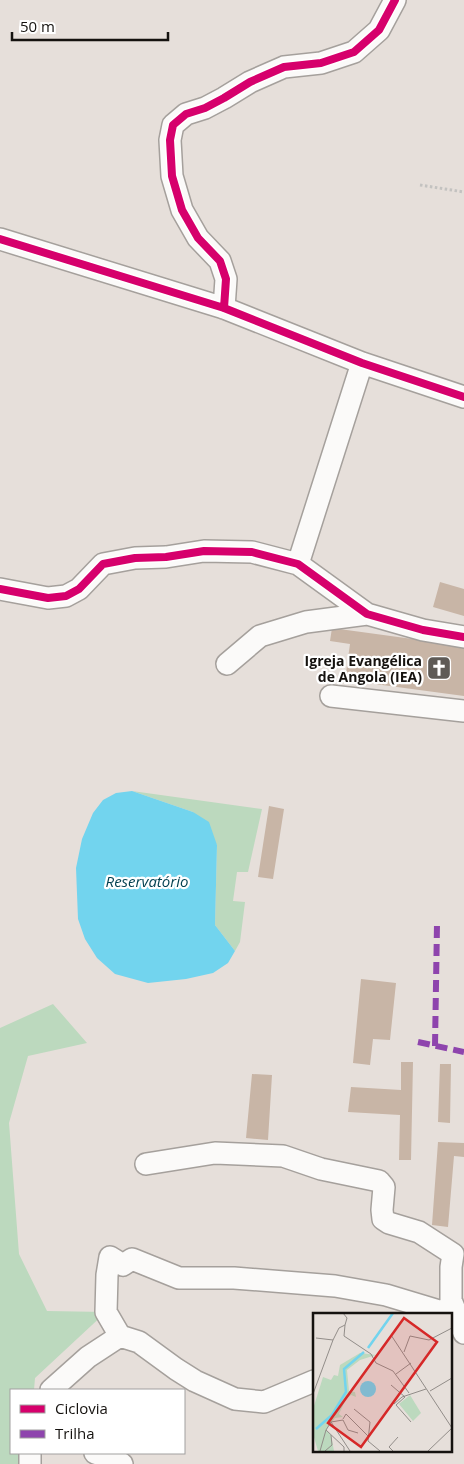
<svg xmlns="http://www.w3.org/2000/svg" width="464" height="1464" font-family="'Open Sans',sans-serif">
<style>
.green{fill:#bcd9be}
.water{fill:#72d4ee}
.building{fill:#c8b5a6}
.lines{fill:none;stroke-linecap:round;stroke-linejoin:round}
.minor-casing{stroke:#a5a09c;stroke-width:24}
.path{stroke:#c3c2c0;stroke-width:3;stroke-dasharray:2.5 2.5;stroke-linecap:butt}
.minor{stroke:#fbfaf9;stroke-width:21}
.quiet{stroke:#8e44ad;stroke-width:6;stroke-dasharray:12 6;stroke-linecap:butt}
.cycleway-casing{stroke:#fff;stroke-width:11}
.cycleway{stroke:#d6006c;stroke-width:8}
.labels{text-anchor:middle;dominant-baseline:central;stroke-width:4.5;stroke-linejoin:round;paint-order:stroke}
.poi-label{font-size:14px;font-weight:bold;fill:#15120f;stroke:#fff;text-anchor:end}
.water-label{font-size:15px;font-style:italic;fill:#003f4f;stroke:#fff}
.inset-river{fill:none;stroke:#72d4ee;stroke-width:2.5}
.inset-road{fill:none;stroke:#928d89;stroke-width:1}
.view{fill:#d62828;fill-opacity:0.15;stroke:#d62828;stroke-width:2.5}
.inset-edge{fill:none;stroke:#15120f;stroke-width:2.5}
</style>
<rect width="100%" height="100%" fill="#e6dfda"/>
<path class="green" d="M 132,791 L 262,809 L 248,872 L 237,872 L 233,901 L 245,902 L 240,942 L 235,951 L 215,925 L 217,845 L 193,812 Z
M 53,1004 L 87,1043 L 28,1056 L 9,1123 L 19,1254 L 47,1311 L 106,1312 L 35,1378 L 34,1390 L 11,1390 L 11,1453 L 30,1453 L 30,1464 L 0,1464 L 0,1028 Z"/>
<path class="water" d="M 132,791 L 193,812 L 209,822 L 217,845 L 215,925 L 235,951 L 228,963 L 213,973 L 186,979 L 148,983 L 115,974 L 97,958 L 85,939 L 78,919 L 76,868 L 82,839 L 93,813 L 103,800 L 116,793 Z"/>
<path class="building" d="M 440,582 L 464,589 L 464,616 L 433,607 Z
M 332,628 L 464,646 L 464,696 L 345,680 L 350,644 L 330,641 Z
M 269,806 L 284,809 L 273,879 L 258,877 Z
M 361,979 L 396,983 L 390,1040 L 373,1039 L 370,1065 L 353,1063 Z
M 401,1062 L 413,1062 L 411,1160 L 399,1160 L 400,1115 L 348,1112 L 351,1087 L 401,1090 Z
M 440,1064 L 451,1064 L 450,1123 L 438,1122 Z
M 252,1074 L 272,1075 L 268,1140 L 246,1138 Z
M 438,1142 L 464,1143 L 464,1157 L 454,1156 L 448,1227 L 432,1225 Z"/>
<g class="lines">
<defs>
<path id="minor" d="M 0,239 L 224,308 L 362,363 L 464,397
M 224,308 L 226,279 L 220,261 L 198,238 L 182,210 L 172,176 L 170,140 L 173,125 L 186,114 L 205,108 L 224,98 L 250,82 L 284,67 L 321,63 L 354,52 L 379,30 L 395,0
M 298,564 L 362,363
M 0,589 L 48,598 L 66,596 L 79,589 L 103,564 L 135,558 L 166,557 L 204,551 L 252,552 L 298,564 L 367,614 L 423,630 L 464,637
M 227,664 L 260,636 L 306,622 L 367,614
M 331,696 L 464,711
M 146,1164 L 215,1153 L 283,1156 L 321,1169 L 379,1181 L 384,1187 L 382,1210 L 383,1219 L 389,1223 L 419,1232 L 453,1254 L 451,1267 L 451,1300 L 464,1333
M 120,1336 L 106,1312 L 107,1275 L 110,1257 L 123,1265 L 132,1259 L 179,1278 L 234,1278 L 335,1286 L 386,1295 L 449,1314
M 51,1390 L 88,1357 L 120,1336 L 139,1342 L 176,1369 L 195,1381 L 235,1399 L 264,1402 L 314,1381
M 95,1453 L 116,1460 L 122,1464
M 30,1464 L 30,1453"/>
</defs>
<use href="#minor" class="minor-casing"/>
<path class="path" d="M 420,185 L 464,192"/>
<use href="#minor" class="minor"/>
<path class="quiet" d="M 418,1042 L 464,1052
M 435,1046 L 437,924"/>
<defs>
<path id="cycleway" d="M 0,239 L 224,308 L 362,363 L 464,397
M 224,308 L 226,279 L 220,261 L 198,238 L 182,210 L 172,176 L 170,140 L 173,125 L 186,114 L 205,108 L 224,98 L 250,82 L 284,67 L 321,63 L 354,52 L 379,30 L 395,0
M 0,589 L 48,598 L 66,596 L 79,589 L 103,564 L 135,558 L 166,557 L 204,551 L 252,552 L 298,564 L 367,614 L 423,630 L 464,637"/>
</defs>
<use href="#cycleway" class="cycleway-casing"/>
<use href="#cycleway" class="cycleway"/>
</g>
<defs>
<symbol id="church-square" viewBox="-11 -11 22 22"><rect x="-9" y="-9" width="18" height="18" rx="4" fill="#5e5a56" stroke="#fff"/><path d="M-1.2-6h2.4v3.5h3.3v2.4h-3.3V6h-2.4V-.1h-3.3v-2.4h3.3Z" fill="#fff"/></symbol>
</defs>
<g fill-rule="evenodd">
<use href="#church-square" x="425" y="654" width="28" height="28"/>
</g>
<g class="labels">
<g class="poi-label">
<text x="422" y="660">Igreja Evangélica<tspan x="422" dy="16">de Angola (IEA)</tspan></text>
</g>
<g class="water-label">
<text x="147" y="881">Reservatório</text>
</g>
</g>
<g transform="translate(313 1313)">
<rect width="139" height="139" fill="#e6dfda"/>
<path d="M 47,40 L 63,42 L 47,47 L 34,57 L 36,78 L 42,79 L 43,84 L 38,82 L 33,86 L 26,101 L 30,104 L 22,105 L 13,117 L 18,122 L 21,138 L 5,138 L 0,121 L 0,96 L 10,64 L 18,67 L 21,62 L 25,63 L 27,52 ZM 97,82 L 108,100 L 100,108 L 86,91 Z" fill="#bcd9be"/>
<path d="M47 76a8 8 0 1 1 16 0a8 8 0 1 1-16 0Z" fill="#72d4ee"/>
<path class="inset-river" d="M 55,35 L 80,0M 3,116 L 19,102 L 33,79 L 31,56 L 51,39"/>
<path class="inset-road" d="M 32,12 L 31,23 L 58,41 L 63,50 L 80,58 L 96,80M 78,22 L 139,115M 3,25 L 20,27M 91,39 L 97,23 L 116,27 L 139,15M 83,61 L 98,50M 78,72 L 92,84 L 83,92 L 98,109M 117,78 L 139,65M 0,81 L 20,27 L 26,15 L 32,12 L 34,5 L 30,0M 81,91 L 89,84 L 113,76M 41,96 L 57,109 L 55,128 L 67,138M 30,106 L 33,101 L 55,123M 18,109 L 13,117 L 31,134 L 31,138M 7,138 L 13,117M 12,138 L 19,132 L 18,122M 37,138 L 18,109 L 30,107 L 35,117 L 45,120M 80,138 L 76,134 L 85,124M 115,138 L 139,115"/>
<path class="view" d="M 91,5 L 124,29 L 48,134 L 15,110 Z"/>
<rect width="139" height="139" class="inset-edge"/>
</g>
<rect x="10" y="1389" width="175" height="65" fill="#ffffff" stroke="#a1a09f"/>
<rect x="20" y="1405" width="25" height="8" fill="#d6006c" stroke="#a1a09f"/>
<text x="55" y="1414" font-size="15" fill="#15120f">Ciclovia</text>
<rect x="20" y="1430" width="25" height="8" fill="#8e44ad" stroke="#a1a09f"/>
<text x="55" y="1439" font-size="15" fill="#15120f">Trilha</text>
<path d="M12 32v8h156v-8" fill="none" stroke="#15120f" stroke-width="2.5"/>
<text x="20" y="32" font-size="15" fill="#15120f" stroke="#ffffff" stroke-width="4" paint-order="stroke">50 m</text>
</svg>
